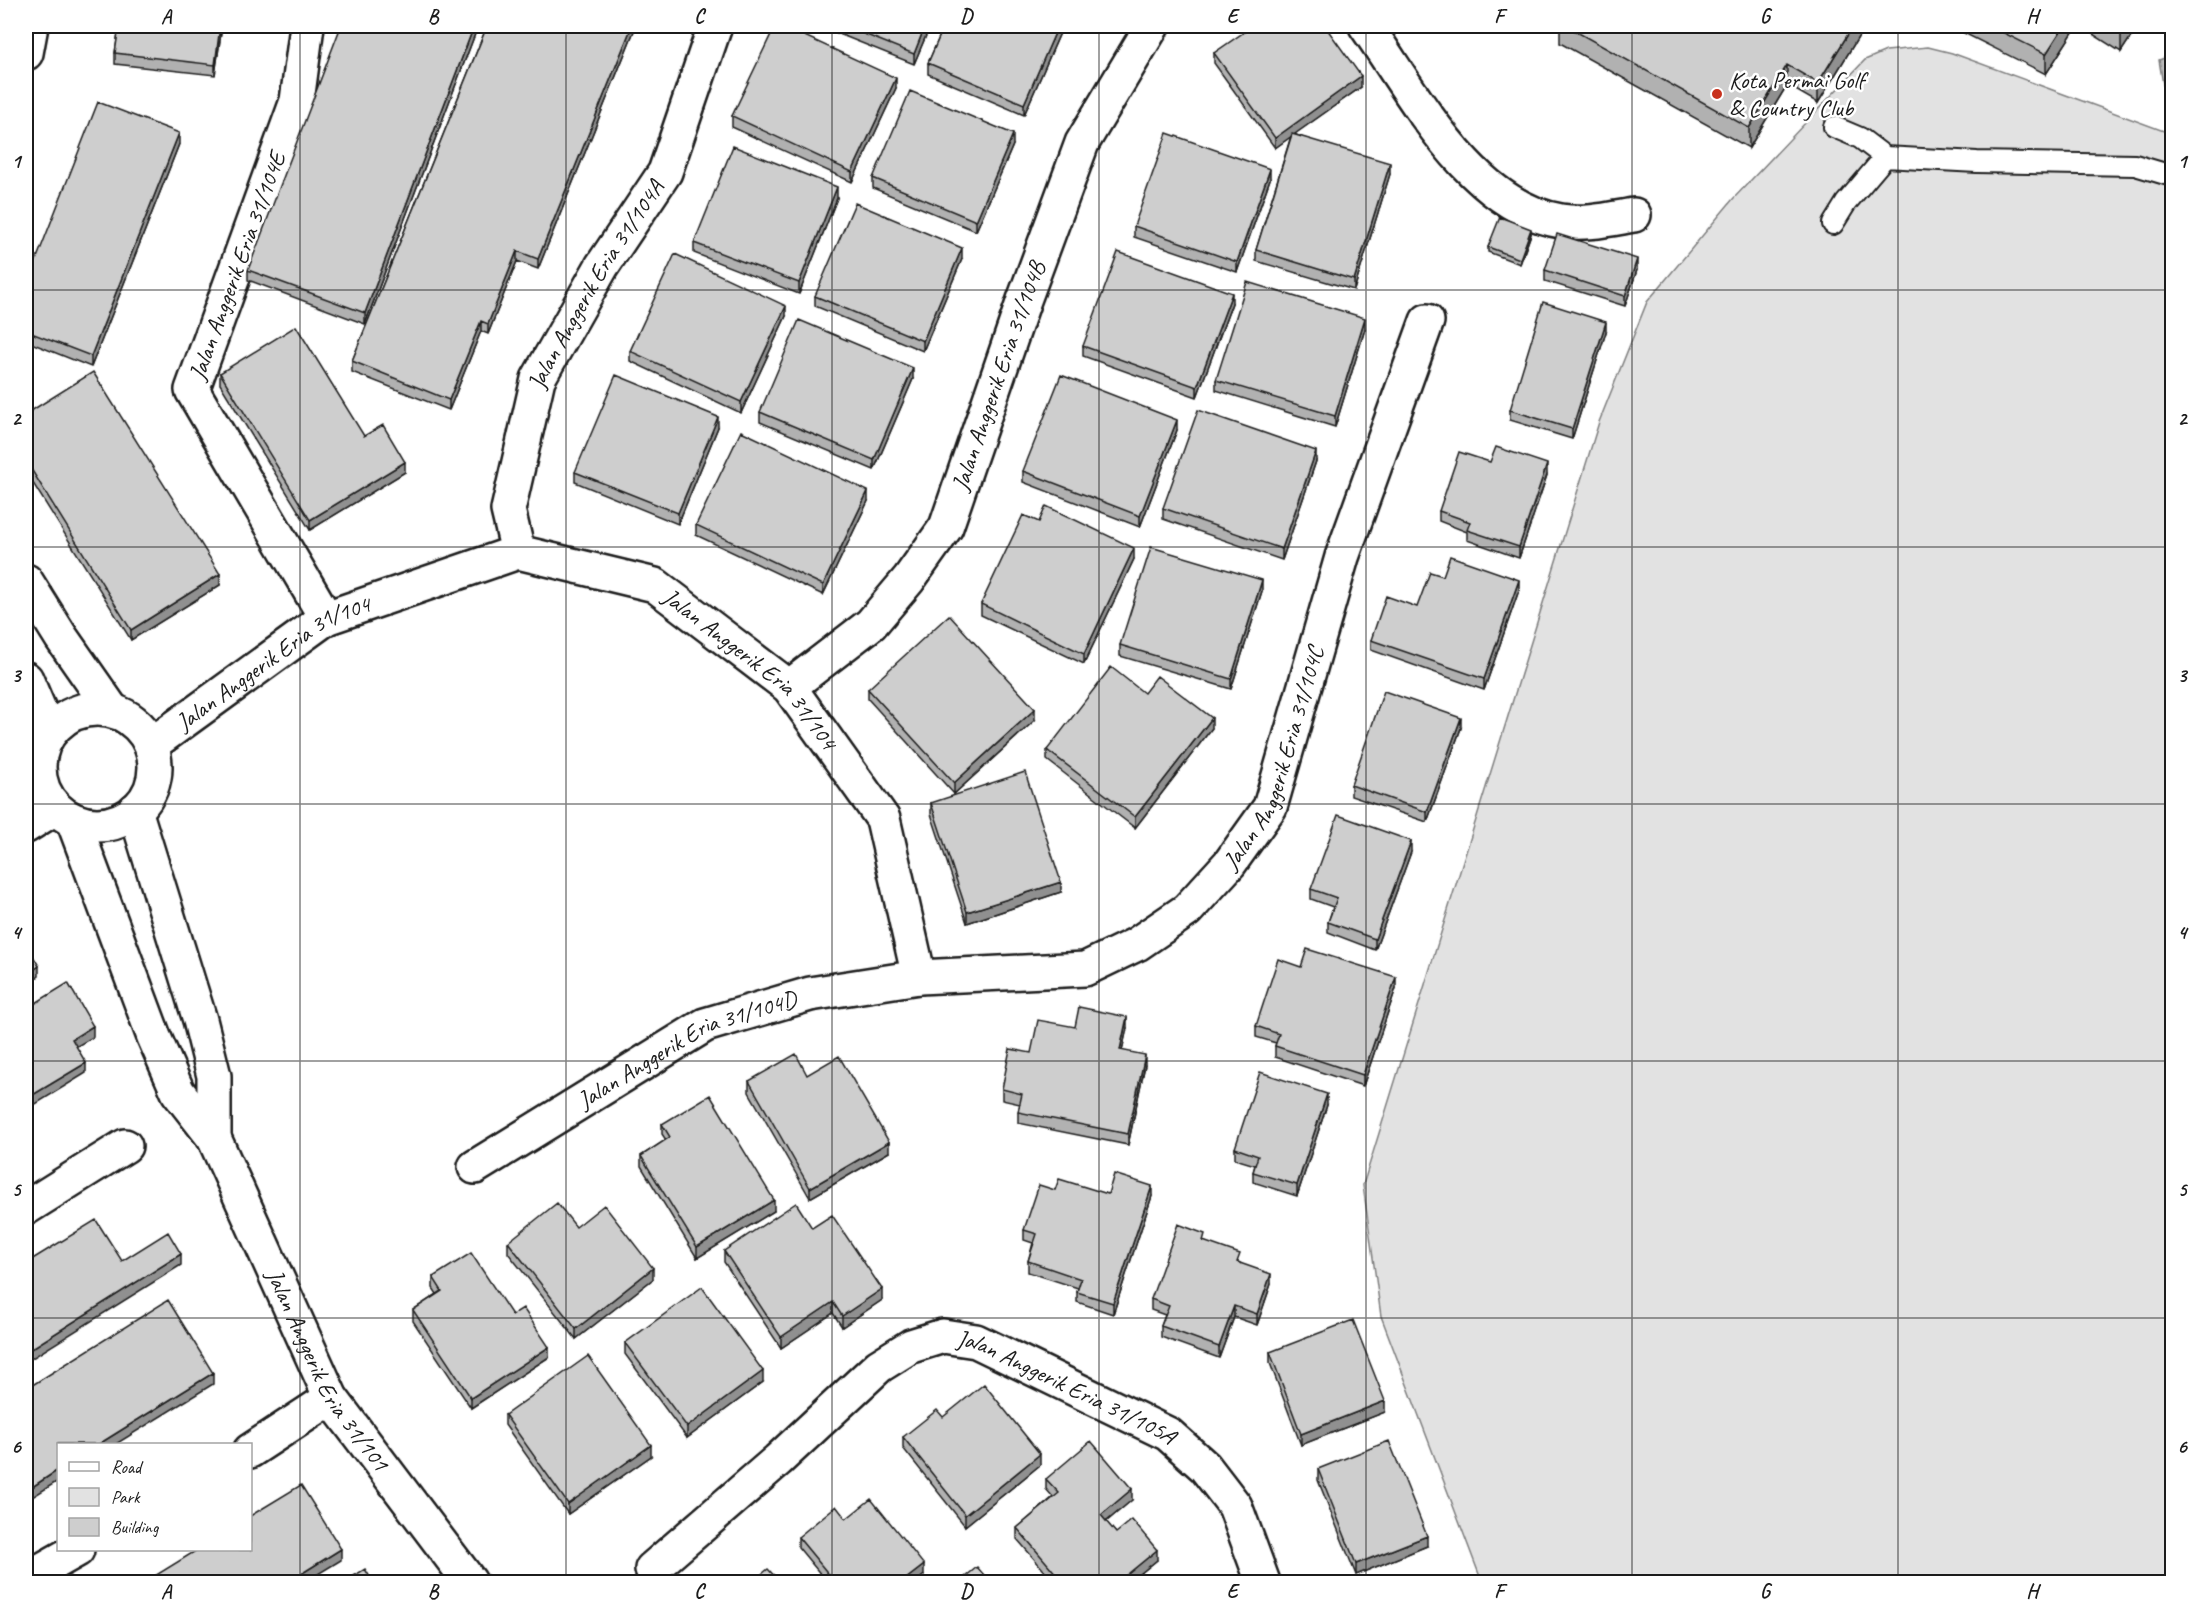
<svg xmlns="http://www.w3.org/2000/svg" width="2198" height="1608" font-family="Caveat,sans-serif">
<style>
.green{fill:#e2e2e2;stroke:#7f7f7f;stroke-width:1.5}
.water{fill:#b8b8b8;stroke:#7a7a7a;stroke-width:1.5}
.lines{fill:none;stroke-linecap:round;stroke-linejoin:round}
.service-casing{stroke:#1c1c1c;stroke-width:24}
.minor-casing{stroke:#1c1c1c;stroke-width:38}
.tertiary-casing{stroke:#1c1c1c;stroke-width:38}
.secondary-casing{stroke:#1c1c1c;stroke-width:38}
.service{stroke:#fff;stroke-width:20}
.minor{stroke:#fff;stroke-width:33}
.tertiary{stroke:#fff;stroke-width:33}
.secondary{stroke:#fff;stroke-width:33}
.wall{fill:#b1b1b1;stroke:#1c1c1c;stroke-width:1.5}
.shaded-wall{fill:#909090;stroke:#1c1c1c;stroke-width:1.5}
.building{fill:#cecece;stroke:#1c1c1c;stroke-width:1.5}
.grid{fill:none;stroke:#1c1c1c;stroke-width:1.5;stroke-opacity:0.55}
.poi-dot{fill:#c8321e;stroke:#fff;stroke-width:2}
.labels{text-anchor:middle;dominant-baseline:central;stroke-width:5;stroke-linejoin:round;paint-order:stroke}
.poi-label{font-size:24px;fill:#1c1c1c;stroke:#fff;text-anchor:start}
.street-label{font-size:24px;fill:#1c1c1c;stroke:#fff}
.neatline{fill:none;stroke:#1c1c1c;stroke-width:2}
.grid-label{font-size:20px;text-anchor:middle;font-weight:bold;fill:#1c1c1c}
</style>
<rect width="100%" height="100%" fill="#fff"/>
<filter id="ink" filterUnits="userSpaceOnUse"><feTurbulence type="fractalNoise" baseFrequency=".0167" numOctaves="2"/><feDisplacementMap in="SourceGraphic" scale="12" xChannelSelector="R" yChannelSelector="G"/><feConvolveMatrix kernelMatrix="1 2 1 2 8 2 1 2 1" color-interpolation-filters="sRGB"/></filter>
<g filter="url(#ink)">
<path class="green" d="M 1928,47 L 1952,53 L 2172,134 L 2172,1582 L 1482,1582 L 1381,1316 L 1363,1185 L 1599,422 L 1647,302 L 1733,199 L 1865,60 L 1886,51 Z"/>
<path class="water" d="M 2172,55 L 2172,120 L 2169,121 L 2159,60 Z"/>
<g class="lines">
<defs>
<path id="service" d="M 1834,127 L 1860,138 L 1885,157 L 1977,162 L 2135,165 L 2172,176
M 1833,224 L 1846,203 L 1885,157"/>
<g id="minor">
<path d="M 307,26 L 297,101 L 192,390 L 326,618"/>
<path d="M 1366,26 C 1414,94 1471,207 1561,221 C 1585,225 1610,219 1634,215"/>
<path id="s1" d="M 518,552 L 508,510 L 538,379 L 602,266 L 665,172 L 715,26"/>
<path id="s2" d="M 789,687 L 871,624 L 909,579 L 946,527 L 1024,300 L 1082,143 L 1152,26"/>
<path id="s3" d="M 151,745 L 326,618 L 518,552 L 655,585 L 789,687 L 883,819 L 919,977"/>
<path d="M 26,826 L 55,808"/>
<path id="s4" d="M 475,1167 L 705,1025 L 810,994 L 919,977 L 1085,969 L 1137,944 L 1187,910 L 1230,863 L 1270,807 L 1342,557 L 1427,321"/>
<path d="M 26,1208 L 125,1146"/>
<path d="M 250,1451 L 331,1398"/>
<path id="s5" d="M 652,1569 L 778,1460 L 879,1366 L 911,1346 L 943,1336 L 976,1341 L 1168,1434 L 1205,1467 L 1235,1506 L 1263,1582"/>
<path d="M 26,1579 L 77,1550"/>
</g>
<g id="tertiary">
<path d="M 26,581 L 61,637 L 112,710"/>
<path d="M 26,679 L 49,733"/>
<circle cx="97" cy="767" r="58"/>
<path d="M 135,810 L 200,1020 L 214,1076 L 214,1138"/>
<path id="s6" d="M 73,820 L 154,1037 L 178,1092 L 214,1138 L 331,1398 L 470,1582"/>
</g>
<path id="secondary" d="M 26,53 L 31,26"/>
</defs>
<use href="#service" class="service-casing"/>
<use href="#minor" class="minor-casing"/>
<use href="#tertiary" class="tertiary-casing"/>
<use href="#secondary" class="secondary-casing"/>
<use href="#service" class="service"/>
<use href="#minor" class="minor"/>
<use href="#tertiary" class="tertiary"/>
<use href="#secondary" class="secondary"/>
</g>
<path class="wall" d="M 119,26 L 222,26 L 215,75 L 115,64 L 115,53 Z
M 478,26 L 365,324 L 248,280 L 248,270 Z
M 487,26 L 636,26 L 538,269 L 517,261 L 488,334 L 481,331 L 449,410 L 352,372 L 352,361 Z
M 819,26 L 930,26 L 914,64 Z
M 944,26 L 1063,26 L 1024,115 L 928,74 L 928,63 Z
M 1560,26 L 1865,26 L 1818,103 L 1787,85 L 1749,148 L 1560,43 Z
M 1950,26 L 2077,26 L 2046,74 Z
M 2080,26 L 2138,26 L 2121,52 Z
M 1214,53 L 1361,87 L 1294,134 L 1390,174 L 1354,290 L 1256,261 L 1256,250 L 1291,136 L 1275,148 L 1214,63 Z
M 896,88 L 852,182 L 732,127 L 732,116 Z
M 179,144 L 91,367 L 26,341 L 26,286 Z
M 1013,145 L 976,231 L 873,188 L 873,178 Z
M 1270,179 L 1237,272 L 1134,237 L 1134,226 Z
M 837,198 L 799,294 L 694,253 L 694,243 Z
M 1531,234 L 1520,264 L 1488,252 L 1488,247 Z
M 962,259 L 923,351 L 815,306 L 815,296 Z
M 1545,270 L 1637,270 L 1625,306 L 1545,281 Z
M 1232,303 L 1197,397 L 1083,356 L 1083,346 Z
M 786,316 L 741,413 L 630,361 L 630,351 Z
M 1365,329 L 1335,427 L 1216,390 L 1216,380 Z
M 1606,332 L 1572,439 L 1510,420 L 1510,410 Z
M 220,373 L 364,436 L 405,472 L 310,530 L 220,384 Z
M 913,379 L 874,470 L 760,422 L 760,412 Z
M 26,414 L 220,585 L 131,640 L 26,472 Z
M 718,427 L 678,524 L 575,482 L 575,472 Z
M 1177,430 L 1140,527 L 1023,482 L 1023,471 Z
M 1316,461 L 1282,560 L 1163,519 L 1163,508 Z
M 1490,462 L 1547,475 L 1519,558 L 1467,540 L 1467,532 L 1439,521 L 1439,511 Z
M 868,501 L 823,595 L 696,535 L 696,525 Z
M 1039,522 L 1134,559 L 1084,664 L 981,615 L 981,604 Z
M 1443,576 L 1519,590 L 1484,690 L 1371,650 L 1371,640 L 1417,607 Z
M 1262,591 L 1231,689 L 1120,656 L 1120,645 Z
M 868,689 L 1035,720 L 954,794 L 868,699 Z
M 1144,693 L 1212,728 L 1135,828 L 1047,760 L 1047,750 Z
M 1461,728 L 1427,822 L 1351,796 L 1351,785 Z
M 931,803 L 1061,892 L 967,923 L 931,814 Z
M 1411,852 L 1375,950 L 1328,932 L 1328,922 L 1333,907 L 1311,899 L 1311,889 Z
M 1301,967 L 1396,988 L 1363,1086 L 1275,1057 L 1275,1046 L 1276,1043 L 1256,1037 L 1256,1026 Z
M 1075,1027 L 1127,1028 L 1122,1050 L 1145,1065 L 1128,1145 L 1018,1123 L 1018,1112 L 1020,1104 L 1002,1100 L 1002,1089 L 1031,1053 Z
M 807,1075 L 889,1152 L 810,1198 L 749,1092 L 749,1081 Z
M 1327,1105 L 1297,1196 L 1253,1182 L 1253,1172 L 1255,1165 L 1235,1159 L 1235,1148 Z
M 662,1124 L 774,1211 L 697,1258 L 641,1166 L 641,1156 L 666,1140 L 662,1134 Z
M 1055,1190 L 1108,1194 L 1152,1196 L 1113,1314 L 1077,1302 L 1077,1292 L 1078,1288 L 1028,1272 L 1028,1261 L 1033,1243 L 1024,1240 L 1024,1230 Z
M 576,1227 L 653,1279 L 576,1339 L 508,1253 L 508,1242 Z
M 812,1228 L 882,1300 L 842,1327 L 833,1313 L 781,1348 L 724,1262 L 724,1251 Z
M 1205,1242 L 1240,1263 L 1271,1284 L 1257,1325 L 1234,1317 L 1219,1358 L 1161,1337 L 1161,1326 L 1165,1315 L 1151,1310 L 1151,1299 Z
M 433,1277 L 512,1315 L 549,1357 L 471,1408 L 413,1321 L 413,1310 L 437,1294 L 433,1288 Z
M 625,1343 L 763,1382 L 687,1438 L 625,1354 Z
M 1270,1352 L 1385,1412 L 1301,1445 L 1270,1363 Z
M 505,1415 L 651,1456 L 568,1514 L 505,1425 Z
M 943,1417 L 1040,1465 L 965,1526 L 903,1448 L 903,1437 Z
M 1318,1469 L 1427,1546 L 1356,1575 L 1318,1480 Z
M 1046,1479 L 1132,1500 L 1106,1522 L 1116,1533 L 1157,1560 L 1130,1582 L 1054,1582 L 1017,1539 L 1017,1528 L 1053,1497 L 1046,1489 Z
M 846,1519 L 924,1575 L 916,1582 L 827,1582 L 798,1547 L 798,1537 Z"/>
<path class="shaded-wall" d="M 220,26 L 222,26 L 215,75 L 215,65 Z
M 474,26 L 478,26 L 365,324 L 365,313 Z
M 632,26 L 636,26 L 538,269 L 538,259 Z
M 925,26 L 930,26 L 914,64 L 914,54 Z
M 1058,26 L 1063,26 L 1024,115 L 1024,104 Z
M 1853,26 L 1865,26 L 1818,103 L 1818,83 Z
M 2064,26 L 2077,26 L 2046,74 L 2046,54 Z
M 2125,26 L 2138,26 L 2121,52 L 2121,32 Z
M 1787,65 L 1787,85 L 1749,148 L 1749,128 Z
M 1361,76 L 1361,87 L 1275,148 L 1275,138 Z
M 896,78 L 896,88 L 852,182 L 852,172 Z
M 179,133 L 179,144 L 91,367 L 91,356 Z
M 1013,134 L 1013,145 L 976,231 L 976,221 Z
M 1390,163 L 1390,174 L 1354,290 L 1354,280 Z
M 1270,169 L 1270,179 L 1237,272 L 1237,262 Z
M 837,187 L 837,198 L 799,294 L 799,283 Z
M 1531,229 L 1531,234 L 1520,264 L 1520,259 Z
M 962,248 L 962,259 L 923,351 L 923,341 Z
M 517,251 L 517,261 L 488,334 L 488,324 Z
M 1637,259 L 1637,270 L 1625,306 L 1625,296 Z
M 1232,293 L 1232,303 L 1197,397 L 1197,387 Z
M 786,306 L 786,316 L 741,413 L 741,402 Z
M 1365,318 L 1365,329 L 1335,427 L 1335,416 Z
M 481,321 L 481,331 L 449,410 L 449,400 Z
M 1606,322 L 1606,332 L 1572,439 L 1572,429 Z
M 913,368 L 913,379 L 874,470 L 874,460 Z
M 718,417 L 718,427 L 678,524 L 678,513 Z
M 1177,420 L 1177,430 L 1140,527 L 1140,516 Z
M 1316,451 L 1316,461 L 1282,560 L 1282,549 Z
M 405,462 L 405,472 L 310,530 L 310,520 Z
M 1547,464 L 1547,475 L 1519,558 L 1519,547 Z
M 868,491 L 868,501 L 823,595 L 823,585 Z
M 1134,548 L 1134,559 L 1084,664 L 1084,654 Z
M 220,574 L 220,585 L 131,640 L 131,630 Z
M 1262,580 L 1262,591 L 1231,689 L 1231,679 Z
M 1519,580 L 1519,590 L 1484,690 L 1484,679 Z
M 1035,709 L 1035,720 L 954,794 L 954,783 Z
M 1212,718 L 1212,728 L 1135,828 L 1135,817 Z
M 1461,718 L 1461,728 L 1427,822 L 1427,812 Z
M 1411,841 L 1411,852 L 1375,950 L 1375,939 Z
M 1061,882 L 1061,892 L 967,923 L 967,912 Z
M 39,966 L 39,976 L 26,985 L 26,975 Z
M 1396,977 L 1396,988 L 1363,1086 L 1363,1075 Z
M 1127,1017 L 1127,1028 L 1120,1060 L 1120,1050 Z
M 93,1026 L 93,1037 L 72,1049 L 72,1039 Z
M 1145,1055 L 1145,1065 L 1128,1145 L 1128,1134 Z
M 86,1063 L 86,1073 L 26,1110 L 26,1099 Z
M 1327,1094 L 1327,1105 L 1297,1196 L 1297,1185 Z
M 889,1142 L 889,1152 L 810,1198 L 810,1188 Z
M 1152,1186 L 1152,1196 L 1113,1314 L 1113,1303 Z
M 774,1200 L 774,1211 L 697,1258 L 697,1247 Z
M 181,1254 L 181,1265 L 26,1362 L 26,1352 Z
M 653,1268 L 653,1279 L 576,1339 L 576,1329 Z
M 1271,1274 L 1271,1284 L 1257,1325 L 1257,1314 Z
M 882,1289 L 882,1300 L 842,1327 L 842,1316 Z
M 833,1302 L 833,1313 L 781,1348 L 781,1337 Z
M 1234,1306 L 1234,1317 L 1219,1358 L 1219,1347 Z
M 549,1347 L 549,1357 L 471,1408 L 471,1398 Z
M 763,1371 L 763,1382 L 687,1438 L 687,1427 Z
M 213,1373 L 213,1384 L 116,1444 L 99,1444 Z
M 1385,1401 L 1385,1412 L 1301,1445 L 1301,1434 Z
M 651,1445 L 651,1456 L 568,1514 L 568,1504 Z
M 1040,1454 L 1040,1465 L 965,1526 L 965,1515 Z
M 58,1470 L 58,1481 L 26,1501 L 26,1491 Z
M 1132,1489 L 1132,1500 L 1101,1526 L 1101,1515 Z
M 1427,1536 L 1427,1546 L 1356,1575 L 1356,1564 Z
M 341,1549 L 341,1560 L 305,1582 L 288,1582 Z
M 1157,1550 L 1157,1560 L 1130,1582 L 1118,1582 Z
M 924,1565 L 924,1575 L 916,1582 L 902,1582 Z"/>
<path class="building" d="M 119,26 L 220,26 L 215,65 L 115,53 Z
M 341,26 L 474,26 L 365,313 L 248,270 Z
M 487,26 L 632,26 L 538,259 L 517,251 L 488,324 L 481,321 L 449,400 L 352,361 Z
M 775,26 L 783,26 L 896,78 L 852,172 L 732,116 Z
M 844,26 L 925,26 L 914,54 Z
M 944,26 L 1058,26 L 1024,104 L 928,63 Z
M 1253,26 L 1325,26 L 1361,76 L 1275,138 L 1214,53 Z
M 1566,26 L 1853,26 L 1818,83 L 1787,65 L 1749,128 Z
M 1990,26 L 2064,26 L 2046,54 Z
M 2110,26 L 2125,26 L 2121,32 Z
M 910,91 L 1013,134 L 976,221 L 873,178 Z
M 98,102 L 179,133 L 91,356 L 26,331 L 26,286 Z
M 1167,133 L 1270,169 L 1237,262 L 1134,226 Z
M 1292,134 L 1390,163 L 1354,280 L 1256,250 Z
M 733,146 L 837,187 L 799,283 L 694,243 Z
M 855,203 L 962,248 L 923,341 L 815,296 Z
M 1500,217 L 1531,229 L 1520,259 L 1488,247 Z
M 1557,234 L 1637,259 L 1625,296 L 1545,270 Z
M 1118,252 L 1232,293 L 1197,387 L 1083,346 Z
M 675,254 L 786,306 L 741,402 L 630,351 Z
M 1247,282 L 1365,318 L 1335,416 L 1216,380 Z
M 1543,302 L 1606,322 L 1572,429 L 1510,410 Z
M 799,320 L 913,368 L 874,460 L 760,412 Z
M 296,326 L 364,436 L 383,425 L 405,462 L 310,520 L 220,373 Z
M 93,372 L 220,574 L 131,630 L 26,461 L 26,414 Z
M 616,375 L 718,417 L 678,513 L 575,472 Z
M 1061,375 L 1177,420 L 1140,516 L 1023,471 Z
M 1198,410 L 1316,451 L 1282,549 L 1163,508 Z
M 741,431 L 868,491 L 823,585 L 696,525 Z
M 1496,447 L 1547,464 L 1519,547 L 1467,530 L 1470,522 L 1439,511 L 1459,452 L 1490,462 Z
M 1046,506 L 1134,548 L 1084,654 L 981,604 L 1023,515 L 1039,522 Z
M 1151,547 L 1262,580 L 1231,679 L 1120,645 Z
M 1450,556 L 1519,580 L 1484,679 L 1371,640 L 1386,596 L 1417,607 L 1430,572 L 1443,576 Z
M 949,615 L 1035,709 L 954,783 L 868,689 Z
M 1111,667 L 1144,693 L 1157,676 L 1212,718 L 1135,817 L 1047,750 Z
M 1384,691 L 1461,718 L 1427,812 L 1351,785 Z
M 1025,772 L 1061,882 L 967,912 L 931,803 Z
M 1338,815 L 1411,841 L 1375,939 L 1328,922 L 1337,898 L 1311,889 Z
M 26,944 L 39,966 L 26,975 Z
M 1307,949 L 1396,977 L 1363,1075 L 1275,1046 L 1279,1034 L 1256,1026 L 1278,959 L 1301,967 Z
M 68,983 L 93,1026 L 72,1039 L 86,1063 L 26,1099 L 26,1009 Z
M 1079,1007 L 1127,1017 L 1120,1050 L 1145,1055 L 1128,1134 L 1018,1112 L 1022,1094 L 1002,1089 L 1010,1049 L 1031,1053 L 1038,1020 L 1075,1027 Z
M 796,1054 L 807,1075 L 839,1056 L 889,1142 L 810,1188 L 749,1081 Z
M 1260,1072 L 1327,1094 L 1297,1185 L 1253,1172 L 1258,1156 L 1235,1148 Z
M 710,1095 L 774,1200 L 697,1247 L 641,1156 L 670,1137 L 662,1124 Z
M 1114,1174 L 1152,1186 L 1113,1303 L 1077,1292 L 1081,1279 L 1028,1261 L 1037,1234 L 1024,1230 L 1039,1185 L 1055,1190 L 1059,1179 L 1108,1194 Z
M 557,1203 L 576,1227 L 604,1205 L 653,1268 L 576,1329 L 508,1242 Z
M 796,1203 L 812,1228 L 832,1215 L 882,1289 L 842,1316 L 833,1302 L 781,1337 L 724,1251 Z
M 96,1220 L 122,1261 L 168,1232 L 181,1254 L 26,1352 L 26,1263 Z
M 1178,1224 L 1205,1234 L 1203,1241 L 1240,1254 L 1237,1262 L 1271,1274 L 1257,1314 L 1234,1306 L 1219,1347 L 1161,1326 L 1169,1306 L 1151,1299 Z
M 471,1253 L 512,1315 L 523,1308 L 549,1347 L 471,1398 L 413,1310 L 442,1291 L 433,1277 Z
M 702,1287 L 763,1371 L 687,1427 L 625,1343 Z
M 168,1300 L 213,1373 L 99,1444 L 58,1444 L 58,1470 L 26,1491 L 26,1389 Z
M 1353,1320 L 1385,1401 L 1301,1434 L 1270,1352 Z
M 588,1356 L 651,1445 L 568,1504 L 505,1415 Z
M 984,1384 L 1040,1454 L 965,1515 L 903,1437 L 937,1410 L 943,1417 Z
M 1091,1441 L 1132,1489 L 1101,1515 L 1116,1533 L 1132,1520 L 1157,1550 L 1118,1582 L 1063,1582 L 1017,1528 L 1059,1493 L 1046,1479 Z
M 1389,1441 L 1427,1536 L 1356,1564 L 1318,1469 Z
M 301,1485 L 341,1549 L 288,1582 L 145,1582 L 197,1550 L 250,1550 L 250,1516 Z
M 871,1499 L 924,1565 L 902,1582 L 835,1582 L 798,1537 L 836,1506 L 846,1519 Z
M 977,1567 L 990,1582 L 959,1582 Z
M 365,1569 L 373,1582 L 344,1582 Z
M 768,1569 L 780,1582 L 752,1582 Z
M 1415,1578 L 1416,1582 L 1400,1582 Z"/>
</g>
<path class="grid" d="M 300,26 L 300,1582M 566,26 L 566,1582M 832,26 L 832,1582M 1099,26 L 1099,1582M 1366,26 L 1366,1582M 1632,26 L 1632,1582M 1898,26 L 1898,1582M 26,290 L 2172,290M 26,547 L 2172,547M 26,804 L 2172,804M 26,1061 L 2172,1061M 26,1318 L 2172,1318"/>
<circle class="poi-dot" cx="1717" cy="94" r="6"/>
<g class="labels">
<g class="poi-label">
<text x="1729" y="80">Kota Permai Golf<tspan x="1729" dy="28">&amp; Country Club</tspan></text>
</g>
<g class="street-label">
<text transform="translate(237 266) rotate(-70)">Jalan Anggerik Eria 31/104E</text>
<text stroke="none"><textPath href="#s1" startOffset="288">Jalan Anggerik Eria 31/104A</textPath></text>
<text stroke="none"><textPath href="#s2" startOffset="386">Jalan Anggerik Eria 31/104B</textPath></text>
<text stroke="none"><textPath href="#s3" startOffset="148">Jalan Anggerik Eria 31/104</textPath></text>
<text stroke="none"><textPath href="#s3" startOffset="688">Jalan Anggerik Eria 31/104</textPath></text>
<text stroke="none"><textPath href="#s4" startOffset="954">Jalan Anggerik Eria 31/104C</textPath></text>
<text stroke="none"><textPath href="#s4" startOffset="244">Jalan Anggerik Eria 31/104D</textPath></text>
<text stroke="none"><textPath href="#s6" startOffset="609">Jalan Anggerik Eria 31/101</textPath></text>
<text stroke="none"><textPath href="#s5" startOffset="510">Jalan Anggerik Eria 31/105A</textPath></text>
</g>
</g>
<rect width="2198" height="1608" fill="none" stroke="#fff" stroke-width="66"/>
<rect x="57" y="1443" width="195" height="108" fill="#ffffff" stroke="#a4a4a4" stroke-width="1.5"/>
<rect x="69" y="1462" width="30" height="9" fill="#ffffff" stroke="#a4a4a4" stroke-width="1.5"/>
<text x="111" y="1473" font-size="18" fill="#1c1c1c">Road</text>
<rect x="69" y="1488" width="30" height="18" fill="#e2e2e2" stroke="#a4a4a4" stroke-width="1.5"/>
<text x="111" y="1503" font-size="18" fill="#1c1c1c">Park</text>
<rect x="69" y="1518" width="30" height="18" fill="#cecece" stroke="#a4a4a4" stroke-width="1.5"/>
<text x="111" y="1533" font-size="18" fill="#1c1c1c">Building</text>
<rect x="33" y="33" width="2132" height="1542" class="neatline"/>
<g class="grid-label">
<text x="166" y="23">A</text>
<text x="433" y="23">B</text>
<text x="699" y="23">C</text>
<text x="966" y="23">D</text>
<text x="1232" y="23">E</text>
<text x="1499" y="23">F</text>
<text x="1765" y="23">G</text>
<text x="2032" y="23">H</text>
<text x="16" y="168">1</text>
<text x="2182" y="168">1</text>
<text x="16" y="425">2</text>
<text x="2182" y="425">2</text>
<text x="16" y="682">3</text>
<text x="2182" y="682">3</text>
<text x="16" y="939">4</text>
<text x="2182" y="939">4</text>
<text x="16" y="1196">5</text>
<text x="2182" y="1196">5</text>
<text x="16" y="1453">6</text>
<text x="2182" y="1453">6</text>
<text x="166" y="1598">A</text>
<text x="433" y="1598">B</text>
<text x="699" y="1598">C</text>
<text x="966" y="1598">D</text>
<text x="1232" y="1598">E</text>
<text x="1499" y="1598">F</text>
<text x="1765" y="1598">G</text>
<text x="2032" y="1598">H</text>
</g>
</svg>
